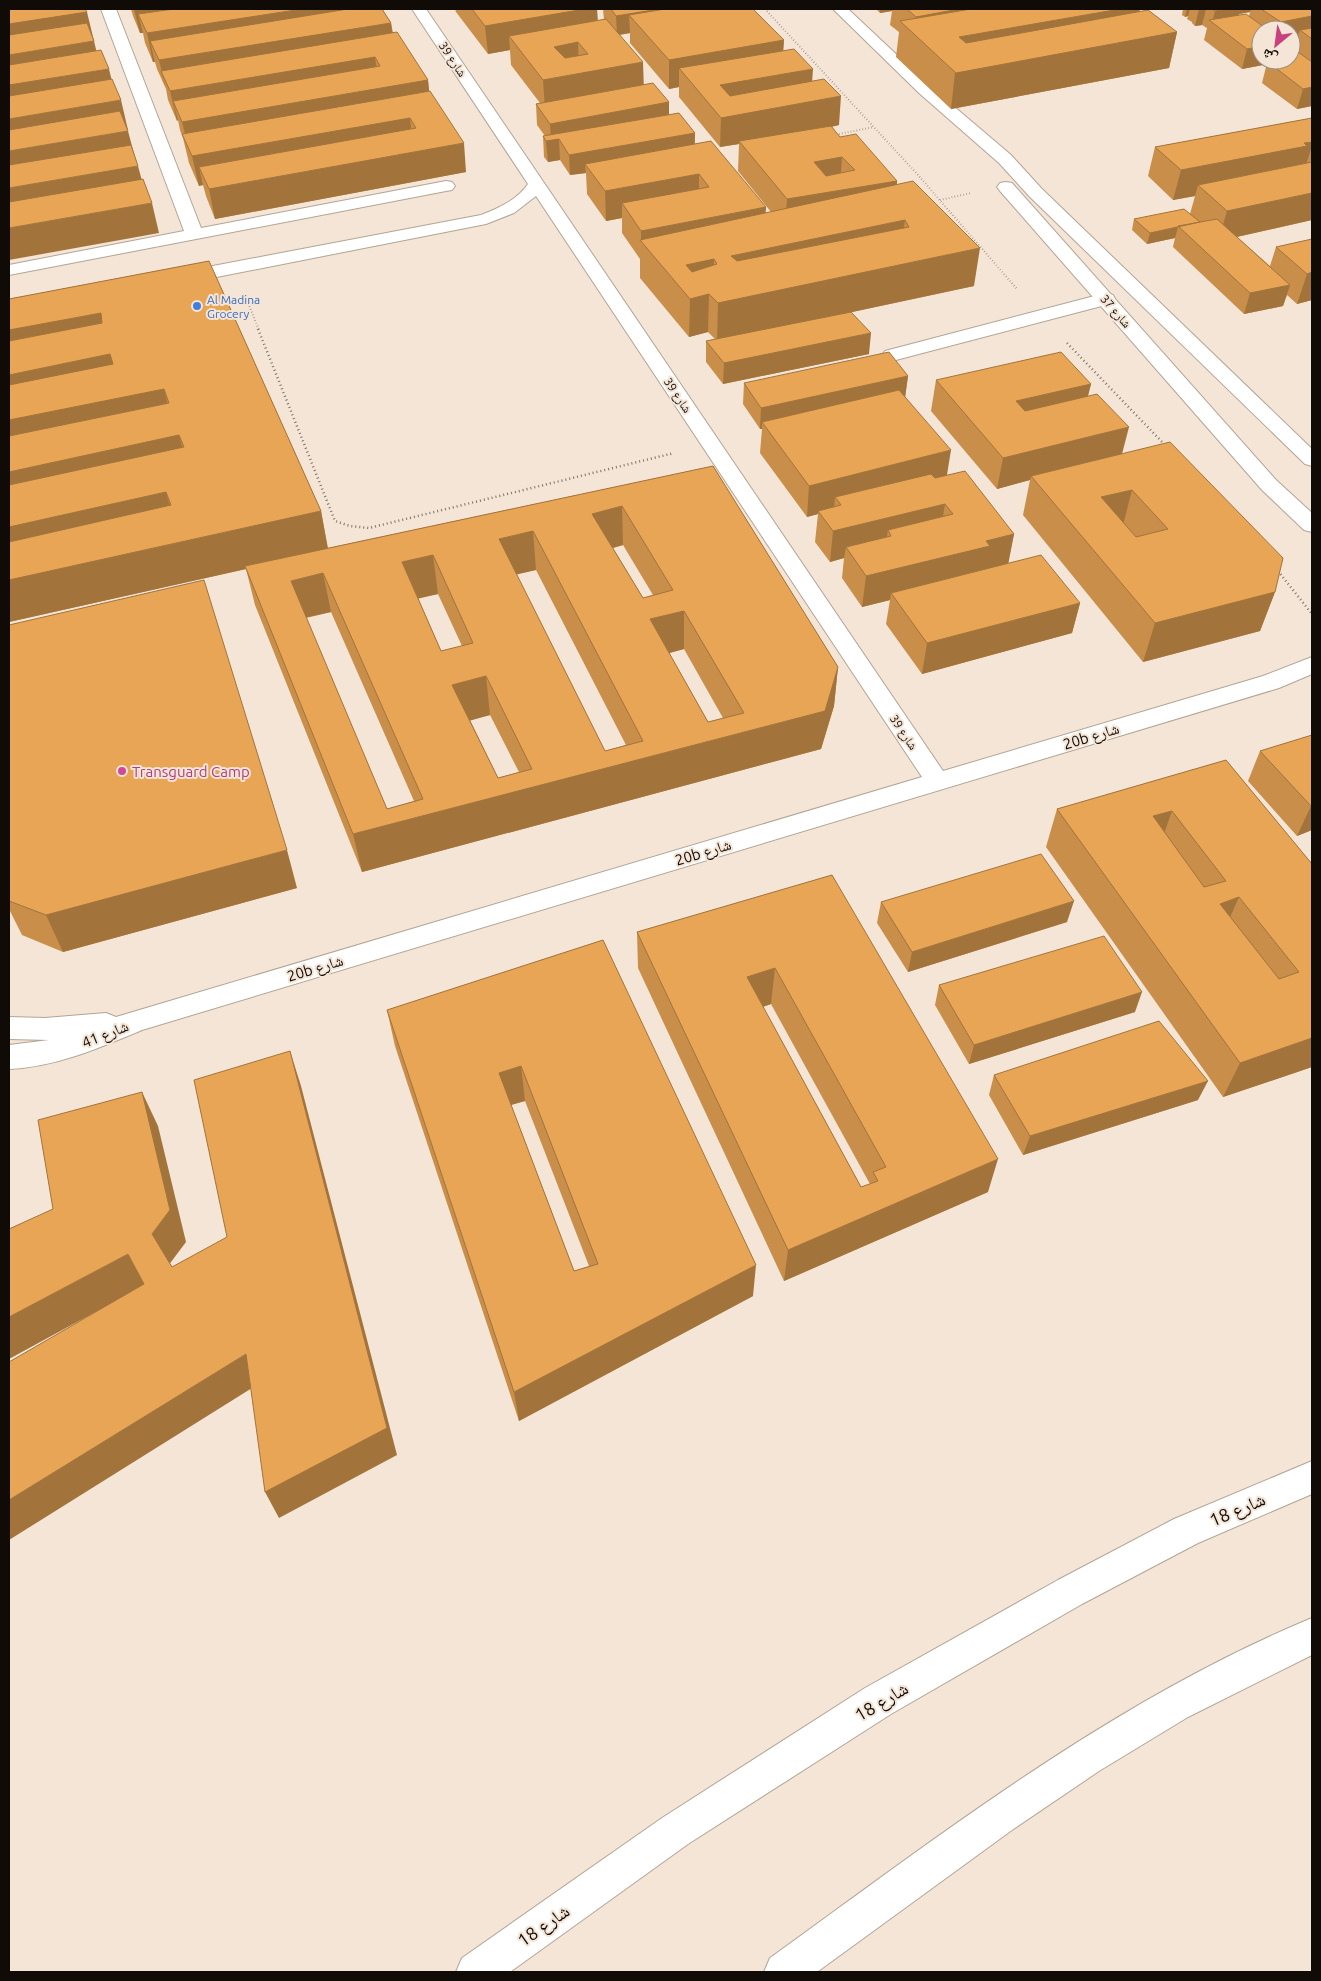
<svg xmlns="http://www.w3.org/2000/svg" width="1321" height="1981" font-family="Ubuntu,'Noto Naskh Arabic',sans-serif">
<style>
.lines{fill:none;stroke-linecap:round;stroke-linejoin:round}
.minor-casing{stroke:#b2a596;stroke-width:2}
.tertiary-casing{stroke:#b2a596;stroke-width:2}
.path-far1{stroke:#7c7369;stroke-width:2;stroke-dasharray:0.5 2.5;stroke-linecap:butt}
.path{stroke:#7c7369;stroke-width:2.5;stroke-dasharray:1 3;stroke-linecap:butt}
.minor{fill:#fff;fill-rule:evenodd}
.tertiary{fill:#fff;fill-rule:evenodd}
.wall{fill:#c88e4a;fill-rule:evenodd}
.shaded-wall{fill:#a2743c}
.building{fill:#e8a556;stroke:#a2743c;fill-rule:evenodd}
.shop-dot{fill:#3f7fe0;stroke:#f4e5d6;stroke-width:2}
.hotel-dot{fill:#d1479c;stroke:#f4e5d6;stroke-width:2}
.labels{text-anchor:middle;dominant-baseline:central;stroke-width:4;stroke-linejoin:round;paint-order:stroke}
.far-street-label{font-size:12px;fill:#100b07;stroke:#f4e5d6}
.far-shop-label{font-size:12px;fill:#366cbe;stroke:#f4e5d6;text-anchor:start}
.street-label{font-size:15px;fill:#100b07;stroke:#f4e5d6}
.hotel-label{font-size:15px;fill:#b23c85;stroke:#f4e5d6;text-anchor:start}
.near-street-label{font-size:18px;fill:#100b07;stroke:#f4e5d6}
</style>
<rect width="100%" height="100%" fill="#f4e5d6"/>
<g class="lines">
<defs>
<path id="minor" d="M 101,9 L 116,9 L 201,228 L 446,181 L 452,182 L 455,186 L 452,190 L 446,191 L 9,275 L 9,265 L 184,231 Z
M 412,9 L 426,9 L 943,771 L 1263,676 L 1312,657 L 1312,674 L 1279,688 L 142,1030 C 99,1048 56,1067 9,1069 L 9,1045 L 49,1040 L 9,1039 L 9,1017 L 45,1018 L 106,1013 L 116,1017 L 922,777 L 536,196 L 514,213 L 486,224 L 176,285 L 169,283 L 167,279 L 169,275 L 176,273 L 481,215 C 499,208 517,200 528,184 Z
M 1106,293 L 1113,295 L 1115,299 L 1113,303 L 892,361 L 885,359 L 882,355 L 885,351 Z"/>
<path id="tertiary" d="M 833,9 L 848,9 L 931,87 L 1011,155 L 1042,189 L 1312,449 L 1312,466 L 1305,464 L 1030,197 L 999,163 L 919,93 Z
M 1006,182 L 1012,183 L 1276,480 L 1312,513 L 1312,532 L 1304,530 L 1262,490 L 1000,191 L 997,187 L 1000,183 Z
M 1312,1461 L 1312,1494 L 1198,1543 L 1082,1604 L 891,1714 L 688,1844 L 510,1972 L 456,1972 L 462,1958 L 662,1818 L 865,1688 L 1058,1580 L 1174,1519 Z
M 1312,1618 L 1312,1655 L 1188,1717 L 1099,1771 L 1012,1830 L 817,1972 L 764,1972 L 770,1958 C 943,1833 1114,1700 1312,1618 Z"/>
</defs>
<use href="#minor" class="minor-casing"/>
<use href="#tertiary" class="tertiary-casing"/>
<path class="path-far1" d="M 765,9 L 918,175 L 1017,289
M 839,134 L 874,127
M 940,200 L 971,193
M 246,298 L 259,330"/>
<path class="path" d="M 258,329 L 335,521 L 350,526 L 369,528 L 674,453
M 1067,343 L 1165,445
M 1278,571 L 1312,614"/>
<use href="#minor" class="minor"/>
<use href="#tertiary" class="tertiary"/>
</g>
<path class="wall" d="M 131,9 L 382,9 L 391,23 L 393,33 L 428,80 L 429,91 L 466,172 L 215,219 L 206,196 L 203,185 L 199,186 L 189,163 L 183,138 L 180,130 L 178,120 L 177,121 L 168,100 L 166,89 L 157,69 L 155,62 L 153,62 L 145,43 L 143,33 L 140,33 L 133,16 Z
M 455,9 L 597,9 L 598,21 L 604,20 L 603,9 L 753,9 L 784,40 L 783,50 L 812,81 L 839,125 L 832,127 L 840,137 L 897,181 L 897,184 L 974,286 L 852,312 L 869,354 L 723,384 L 706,362 L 706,341 L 715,339 L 708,332 L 689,337 L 640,278 L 640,259 L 622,233 L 622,218 L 606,221 L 587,194 L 586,173 L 570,175 L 560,160 L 548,162 L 544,157 L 543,136 L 545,136 L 537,125 L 536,104 L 540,103 L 511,65 L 510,50 L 488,54 L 456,12 ZM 630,33 L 630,43 L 669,89 L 679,87 L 679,97 L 720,147 L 739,144 L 738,171 L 771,212 L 765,213 L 766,207 L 695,144 L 695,133 L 669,115 L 669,102 L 643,85 L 620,35 Z
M 876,9 L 1140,9 L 1139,12 L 1177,32 L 1169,68 L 951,109 L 896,57 L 899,32 L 890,25 L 892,11 L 880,13 Z
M 1183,9 L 1312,9 L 1312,106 L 1297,109 L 1262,83 L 1266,67 L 1263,65 L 1242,69 L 1204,40 L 1207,28 L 1202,25 L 1195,26 L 1192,23 L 1192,22 L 1187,19 L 1188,16 L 1185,17 L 1182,15 ZM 1250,12 L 1249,16 L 1239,15 L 1239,14 ZM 1261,30 L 1291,30 L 1297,38 L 1291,60 L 1261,60 Z
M 1312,118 L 1312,220 L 1237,237 L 1270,266 L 1276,247 L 1312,239 L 1312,300 L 1297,304 L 1287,295 L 1283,306 L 1244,314 L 1173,247 L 1175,238 L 1147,244 L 1132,230 L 1134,219 L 1190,214 L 1195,196 L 1173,200 L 1148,176 L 1155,147 Z
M 209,261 L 321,511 L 328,548 L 713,466 L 838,667 L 834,706 L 821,749 L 362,872 L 255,605 L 246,569 L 9,622 L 9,299 ZM 623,545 L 653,595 L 643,598 L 613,548 ZM 536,570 L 626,745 L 605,751 L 516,574 ZM 438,594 L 462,646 L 441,651 L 418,598 ZM 331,612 L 414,801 L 387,809 L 306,618 ZM 684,649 L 723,718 L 708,722 L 669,653 ZM 490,715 L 519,772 L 498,778 L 470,720 Z
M 908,376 L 905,397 L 947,476 L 1014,534 L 1008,563 L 1080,603 L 1072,633 L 922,674 L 886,624 L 890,600 L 862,607 L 842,578 L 844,558 L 830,562 L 815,542 L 818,514 L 807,517 L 760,453 L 762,429 L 760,429 L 743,404 L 744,383 Z
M 936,380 L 1091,384 L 1088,396 L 1122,454 L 1275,592 L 1260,631 L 1143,662 L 1023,515 L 1030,480 L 997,489 L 931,411 Z
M 9,625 L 297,888 L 63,952 L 22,935 L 9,909 Z
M 1312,735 L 1312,830 L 1297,836 L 1248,781 L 1260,751 Z
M 1226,760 L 1312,864 L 1312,1067 L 1223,1097 L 1046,847 L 1057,809 Z
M 832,875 L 988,1192 L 784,1281 L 638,968 L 637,932 ZM 771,1004 L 870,1184 L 861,1187 L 763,1007 Z
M 881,902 L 1067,922 L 908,972 L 877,923 Z
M 603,940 L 753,1296 L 519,1421 L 395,1046 L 387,1010 ZM 525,1101 L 589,1266 L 574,1271 L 511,1105 Z
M 939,985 L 1135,1012 L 969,1064 L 935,1005 Z
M 994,1075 L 1198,1100 L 1023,1155 L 989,1095 Z"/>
<path class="shaded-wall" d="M 9,9 L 87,12 L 94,41 L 9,54 Z
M 134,9 L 295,9 L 138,14 L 143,33 L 140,33 Z
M 302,9 L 345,9 L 348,30 L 391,23 L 395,51 L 161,71 L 166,89 L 159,60 L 150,41 L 155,62 L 153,62 L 147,33 Z
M 585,9 L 597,9 L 598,35 L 509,36 L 510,50 L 488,54 L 485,26 Z
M 659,9 L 728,9 L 629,15 L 630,33 L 617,35 L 616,16 Z
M 880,9 L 892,9 L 892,11 L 880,13 Z
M 959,9 L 1104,9 L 914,34 L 916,17 Z
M 1120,9 L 1140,9 L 1133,40 L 1177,32 L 1169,68 L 951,109 L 959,37 Z
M 1187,9 L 1190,9 L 1188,16 L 1185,17 Z
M 1199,9 L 1206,9 L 1202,25 L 1195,26 Z
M 1221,9 L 1251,9 L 1250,12 L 1239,14 L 1236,26 L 1212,23 L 1215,11 Z
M 1312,16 L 1312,35 L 1300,30 L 1297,38 L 1291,39 L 1291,30 L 1279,30 L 1281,22 Z
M 784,40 L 782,69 L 679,68 L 679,87 L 669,89 L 669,60 Z
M 94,41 L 101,70 L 9,85 L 9,55 Z
M 578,42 L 579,71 L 556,75 L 554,47 Z
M 1261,46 L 1261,60 L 1265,60 L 1263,65 L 1242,69 L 1247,49 Z
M 375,57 L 379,86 L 173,101 L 178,120 L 177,121 L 170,91 Z
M 643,62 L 644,91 L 545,109 L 543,80 Z
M 109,69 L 116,98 L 9,116 L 9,85 Z
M 813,69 L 811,98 L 720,114 L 720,85 Z
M 428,80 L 431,109 L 188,146 L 182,122 Z
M 1312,87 L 1312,106 L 1297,109 L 1303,89 Z
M 841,96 L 839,125 L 741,143 L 739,141 L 739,144 L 720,147 L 721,118 Z
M 121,100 L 128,130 L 9,150 L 9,119 Z
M 669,102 L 669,122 L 559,139 L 560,160 L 548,162 L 546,141 L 551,141 L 550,124 Z
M 410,118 L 413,147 L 199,167 L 203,185 L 199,186 L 192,156 Z
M 128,131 L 136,161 L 9,183 L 9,151 Z
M 695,133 L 694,153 L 585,164 L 586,173 L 570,175 L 569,155 Z
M 1312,142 L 1312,146 L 1304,171 L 1198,185 L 1195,196 L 1173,200 L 1181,170 Z
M 464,143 L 466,172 L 215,219 L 209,189 Z
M 842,157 L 840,186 L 812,192 L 814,162 Z
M 138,166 L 146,196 L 9,220 L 9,188 Z
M 699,174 L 699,204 L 622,203 L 622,218 L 606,221 L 605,191 Z
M 897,181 L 894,211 L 785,229 L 787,199 Z
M 1312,193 L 1312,220 L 1218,241 L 1227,211 Z
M 152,203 L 159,233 L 9,260 L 9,228 Z
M 766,207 L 764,237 L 641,242 L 641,231 Z
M 905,220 L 900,257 L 729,294 L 731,256 Z
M 1178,227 L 1175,238 L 1147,244 L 1150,233 Z
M 980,248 L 974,286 L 717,341 L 718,303 Z
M 714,259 L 713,297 L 709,294 L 708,332 L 689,337 L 690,299 L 686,265 Z
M 1312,272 L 1312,300 L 1297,304 L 1307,274 Z
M 1290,285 L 1283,306 L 1244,314 L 1250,293 Z
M 101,313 L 112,352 L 9,371 L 9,330 Z
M 871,333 L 869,354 L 723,384 L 724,363 Z
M 110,354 L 121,393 L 9,416 L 9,375 Z
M 908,376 L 905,398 L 762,422 L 762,429 L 760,429 L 761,408 Z
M 1091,384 L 1083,414 L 1010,432 L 1016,401 Z
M 164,389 L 174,428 L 9,462 L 9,420 Z
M 1129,427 L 1121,458 L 1031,476 L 1030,480 L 997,489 L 1003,458 Z
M 179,435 L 190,474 L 9,514 L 9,472 Z
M 951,450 L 946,481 L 841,505 L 835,497 L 834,510 L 818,511 L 818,514 L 807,517 L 809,486 Z
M 1132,490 L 1122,529 L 1101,497 Z
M 166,492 L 177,531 L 9,569 L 9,527 Z
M 945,504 L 940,535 L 891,536 L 888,530 L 885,548 L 846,547 L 844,558 L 830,562 L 833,531 Z
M 622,506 L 623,545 L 594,553 L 592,514 Z
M 321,511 L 328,550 L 245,566 L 246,569 L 9,622 L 9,580 Z
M 533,531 L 536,570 L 502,578 L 499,539 Z
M 1014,534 L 1008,565 L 891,593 L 890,600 L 862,607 L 866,576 L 986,541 Z
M 433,555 L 438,594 L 408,601 L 402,562 Z
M 323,573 L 331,612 L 299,619 L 291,581 Z
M 1275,592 L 1260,631 L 1143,662 L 1155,623 Z
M 1080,603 L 1072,633 L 922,674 L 927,643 Z
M 684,611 L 684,649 L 651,658 L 650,619 Z
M 838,667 L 834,706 L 821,749 L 362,872 L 353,834 L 825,711 Z
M 486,676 L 490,715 L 458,724 L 452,685 Z
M 1312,805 L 1312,830 L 1297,836 L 1311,806 Z
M 1172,811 L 1159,848 L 1153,816 Z
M 287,850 L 297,888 L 63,952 L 46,915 Z
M 1239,897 L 1223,933 L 1220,904 Z
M 1074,901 L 1067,922 L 908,972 L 912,952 Z
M 775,968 L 771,1004 L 744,1013 L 747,977 Z
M 1142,992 L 1135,1012 L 969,1064 L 974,1045 Z
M 1312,1038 L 1312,1067 L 1223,1097 L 1240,1063 Z
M 290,1051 L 301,1086 L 397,1455 L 279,1518 L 265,1492 Z
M 521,1066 L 525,1101 L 504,1107 L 499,1073 Z
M 1208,1081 L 1198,1100 L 1023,1155 L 1030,1136 Z
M 142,1092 L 158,1126 L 186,1242 L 168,1266 L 152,1234 Z
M 998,1159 L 988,1192 L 784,1281 L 788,1250 Z
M 128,1254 L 145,1285 L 9,1359 L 9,1317 Z
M 756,1265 L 753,1296 L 519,1421 L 514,1392 Z
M 246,1354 L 260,1383 L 9,1540 L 9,1500 Z"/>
<path class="building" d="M 9,9 L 85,9 L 87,12 L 9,24 Z
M 174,9 L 302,9 L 147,33 L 138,14 Z
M 348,9 L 382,9 L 391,23 L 159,60 L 150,41 Z
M 472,9 L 585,9 L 485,26 Z
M 611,9 L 659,9 L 616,16 Z
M 665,9 L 753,9 L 784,40 L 669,60 L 629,15 Z
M 907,9 L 959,9 L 916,17 Z
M 971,9 L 1120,9 L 959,37 L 966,43 L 1148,10 L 1177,32 L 956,73 L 900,21 Z
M 1212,9 L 1228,9 L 1215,11 Z
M 1261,9 L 1312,9 L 1312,16 L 1281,22 Z
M 1246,14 L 1268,30 L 1261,30 L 1261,46 L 1247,49 L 1209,20 Z
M 606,19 L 643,62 L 543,80 L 509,36 ZM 578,42 L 588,54 L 565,58 L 554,47 Z
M 87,23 L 94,41 L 9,55 L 9,35 Z
M 1312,28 L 1312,39 L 1300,30 Z
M 397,32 L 428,80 L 182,122 L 173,101 L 380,66 L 375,57 L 170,91 L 161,71 Z
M 1291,47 L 1312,62 L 1312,87 L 1303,89 L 1268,62 L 1281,60 L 1291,60 Z
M 794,49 L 813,69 L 720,85 L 730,96 L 824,79 L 841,96 L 721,118 L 679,68 Z
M 101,50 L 109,69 L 9,85 L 9,65 Z
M 112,79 L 121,100 L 9,119 L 9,96 Z
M 653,83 L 669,102 L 550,124 L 536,104 Z
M 430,91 L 464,143 L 209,189 L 199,167 L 416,128 L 410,118 L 192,156 L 182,134 Z
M 120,111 L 128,131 L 9,151 L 9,130 Z
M 679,113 L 695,133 L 569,155 L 559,139 L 546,141 L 543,136 Z
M 1312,118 L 1312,142 L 1304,143 L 1307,146 L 1181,170 L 1155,147 Z
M 831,126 L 840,137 L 856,134 L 897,181 L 787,199 L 739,141 ZM 842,157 L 855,170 L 826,176 L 814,162 Z
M 711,141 L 766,207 L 641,231 L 622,203 L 709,187 L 699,174 L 605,191 L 585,164 Z
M 131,145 L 138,166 L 9,188 L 9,165 Z
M 1312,162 L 1312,193 L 1227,211 L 1198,185 Z
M 143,179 L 152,203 L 9,228 L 9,202 Z
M 913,181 L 980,248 L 718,303 L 709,294 L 690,299 L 640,240 ZM 905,220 L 909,227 L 737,261 L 731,256 ZM 714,259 L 717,264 L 692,272 L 686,265 Z
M 1184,209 L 1200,222 L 1150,233 L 1134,219 Z
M 1217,219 L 1290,285 L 1250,293 L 1178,226 Z
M 1312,239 L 1312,272 L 1307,274 L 1276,247 Z
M 209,261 L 321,511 L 9,580 L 9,542 L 171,505 L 166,492 L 9,527 L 9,485 L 184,447 L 179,435 L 9,472 L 9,436 L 169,403 L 164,389 L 9,420 L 9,385 L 113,364 L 110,354 L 9,375 L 9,341 L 102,323 L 101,313 L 9,330 L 9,299 Z
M 851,312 L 871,333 L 724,363 L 706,341 Z
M 889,352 L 908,376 L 761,408 L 744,383 Z
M 1061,352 L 1091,384 L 1016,401 L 1025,411 L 1097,394 L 1129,427 L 1003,458 L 936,380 Z
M 899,390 L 951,450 L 809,486 L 762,422 Z
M 1170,442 L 1283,558 L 1275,592 L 1155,623 L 1031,476 ZM 1132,490 L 1168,529 L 1136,537 L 1101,497 Z
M 713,466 L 838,667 L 825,711 L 353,834 L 245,566 ZM 622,506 L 673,590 L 643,598 L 592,514 ZM 533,531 L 643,741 L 605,751 L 499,539 ZM 433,555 L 473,643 L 441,651 L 402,562 ZM 323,573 L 423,799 L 387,809 L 291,581 ZM 684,611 L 744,713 L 708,722 L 650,619 ZM 486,676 L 532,769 L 498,778 L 452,685 Z
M 965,471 L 1014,534 L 986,541 L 990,546 L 866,576 L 846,547 L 891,536 L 888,530 L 953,514 L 945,504 L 833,531 L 818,511 L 841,505 L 835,497 L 931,474 L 935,478 Z
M 1041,555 L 1080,603 L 927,643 L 891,593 Z
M 204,580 L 287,850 L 46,915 L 9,901 L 9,625 Z
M 1312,735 L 1312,805 L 1311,806 L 1260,751 Z
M 1226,760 L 1312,864 L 1312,1038 L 1240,1063 L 1057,809 ZM 1172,811 L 1226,881 L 1204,887 L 1153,816 ZM 1239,897 L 1299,972 L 1279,979 L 1220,904 Z
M 1041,854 L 1074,901 L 912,952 L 881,902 Z
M 832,875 L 998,1159 L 788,1250 L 637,932 ZM 775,968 L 886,1167 L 873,1172 L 878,1181 L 861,1187 L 747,977 Z
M 1104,936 L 1142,992 L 974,1045 L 939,985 Z
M 603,940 L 756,1265 L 514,1392 L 387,1010 ZM 521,1066 L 598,1264 L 574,1271 L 499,1073 Z
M 1159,1021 L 1208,1081 L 1030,1136 L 994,1075 Z
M 290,1051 L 387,1428 L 265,1492 L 246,1354 L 9,1500 L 9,1362 L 144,1284 L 128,1254 L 9,1317 L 9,1229 L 53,1209 L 38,1120 L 142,1092 L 170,1210 L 152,1234 L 172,1267 L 227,1237 L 194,1080 Z"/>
<circle class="shop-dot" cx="197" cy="306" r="5"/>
<circle class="hotel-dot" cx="122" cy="771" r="5"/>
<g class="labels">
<g class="far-street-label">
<text transform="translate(453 59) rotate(56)">شارع 39</text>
<text transform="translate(1116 311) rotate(49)">شارع 37</text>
<text transform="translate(678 395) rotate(56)">شارع 39</text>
<text transform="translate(904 732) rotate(56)">شارع 39</text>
</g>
<g class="far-shop-label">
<text x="207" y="299">Al Madina<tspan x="207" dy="14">Grocery</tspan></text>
</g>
<g class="street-label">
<text transform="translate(1091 736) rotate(-17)">20b شارع</text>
<text transform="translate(703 852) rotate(-17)">20b شارع</text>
<text transform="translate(315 968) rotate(-17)">20b شارع</text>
<text transform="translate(105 1034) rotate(-22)">شارع 41</text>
</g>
<g class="hotel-label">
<text x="132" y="771">Transguard Camp</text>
</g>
<g class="near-street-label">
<text transform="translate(1237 1509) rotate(-23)">شارع 18</text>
<text transform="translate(881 1701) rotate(-31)">شارع 18</text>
<text transform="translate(543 1925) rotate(-35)">شارع 18</text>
</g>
</g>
<rect width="1321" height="1981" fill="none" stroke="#100b07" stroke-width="20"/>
<g transform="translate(1276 45) rotate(209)"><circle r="24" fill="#f4e5d6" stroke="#998e83"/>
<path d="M0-4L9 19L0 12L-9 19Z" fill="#c8417f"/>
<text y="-8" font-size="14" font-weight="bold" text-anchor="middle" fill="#100b07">ش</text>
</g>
</svg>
